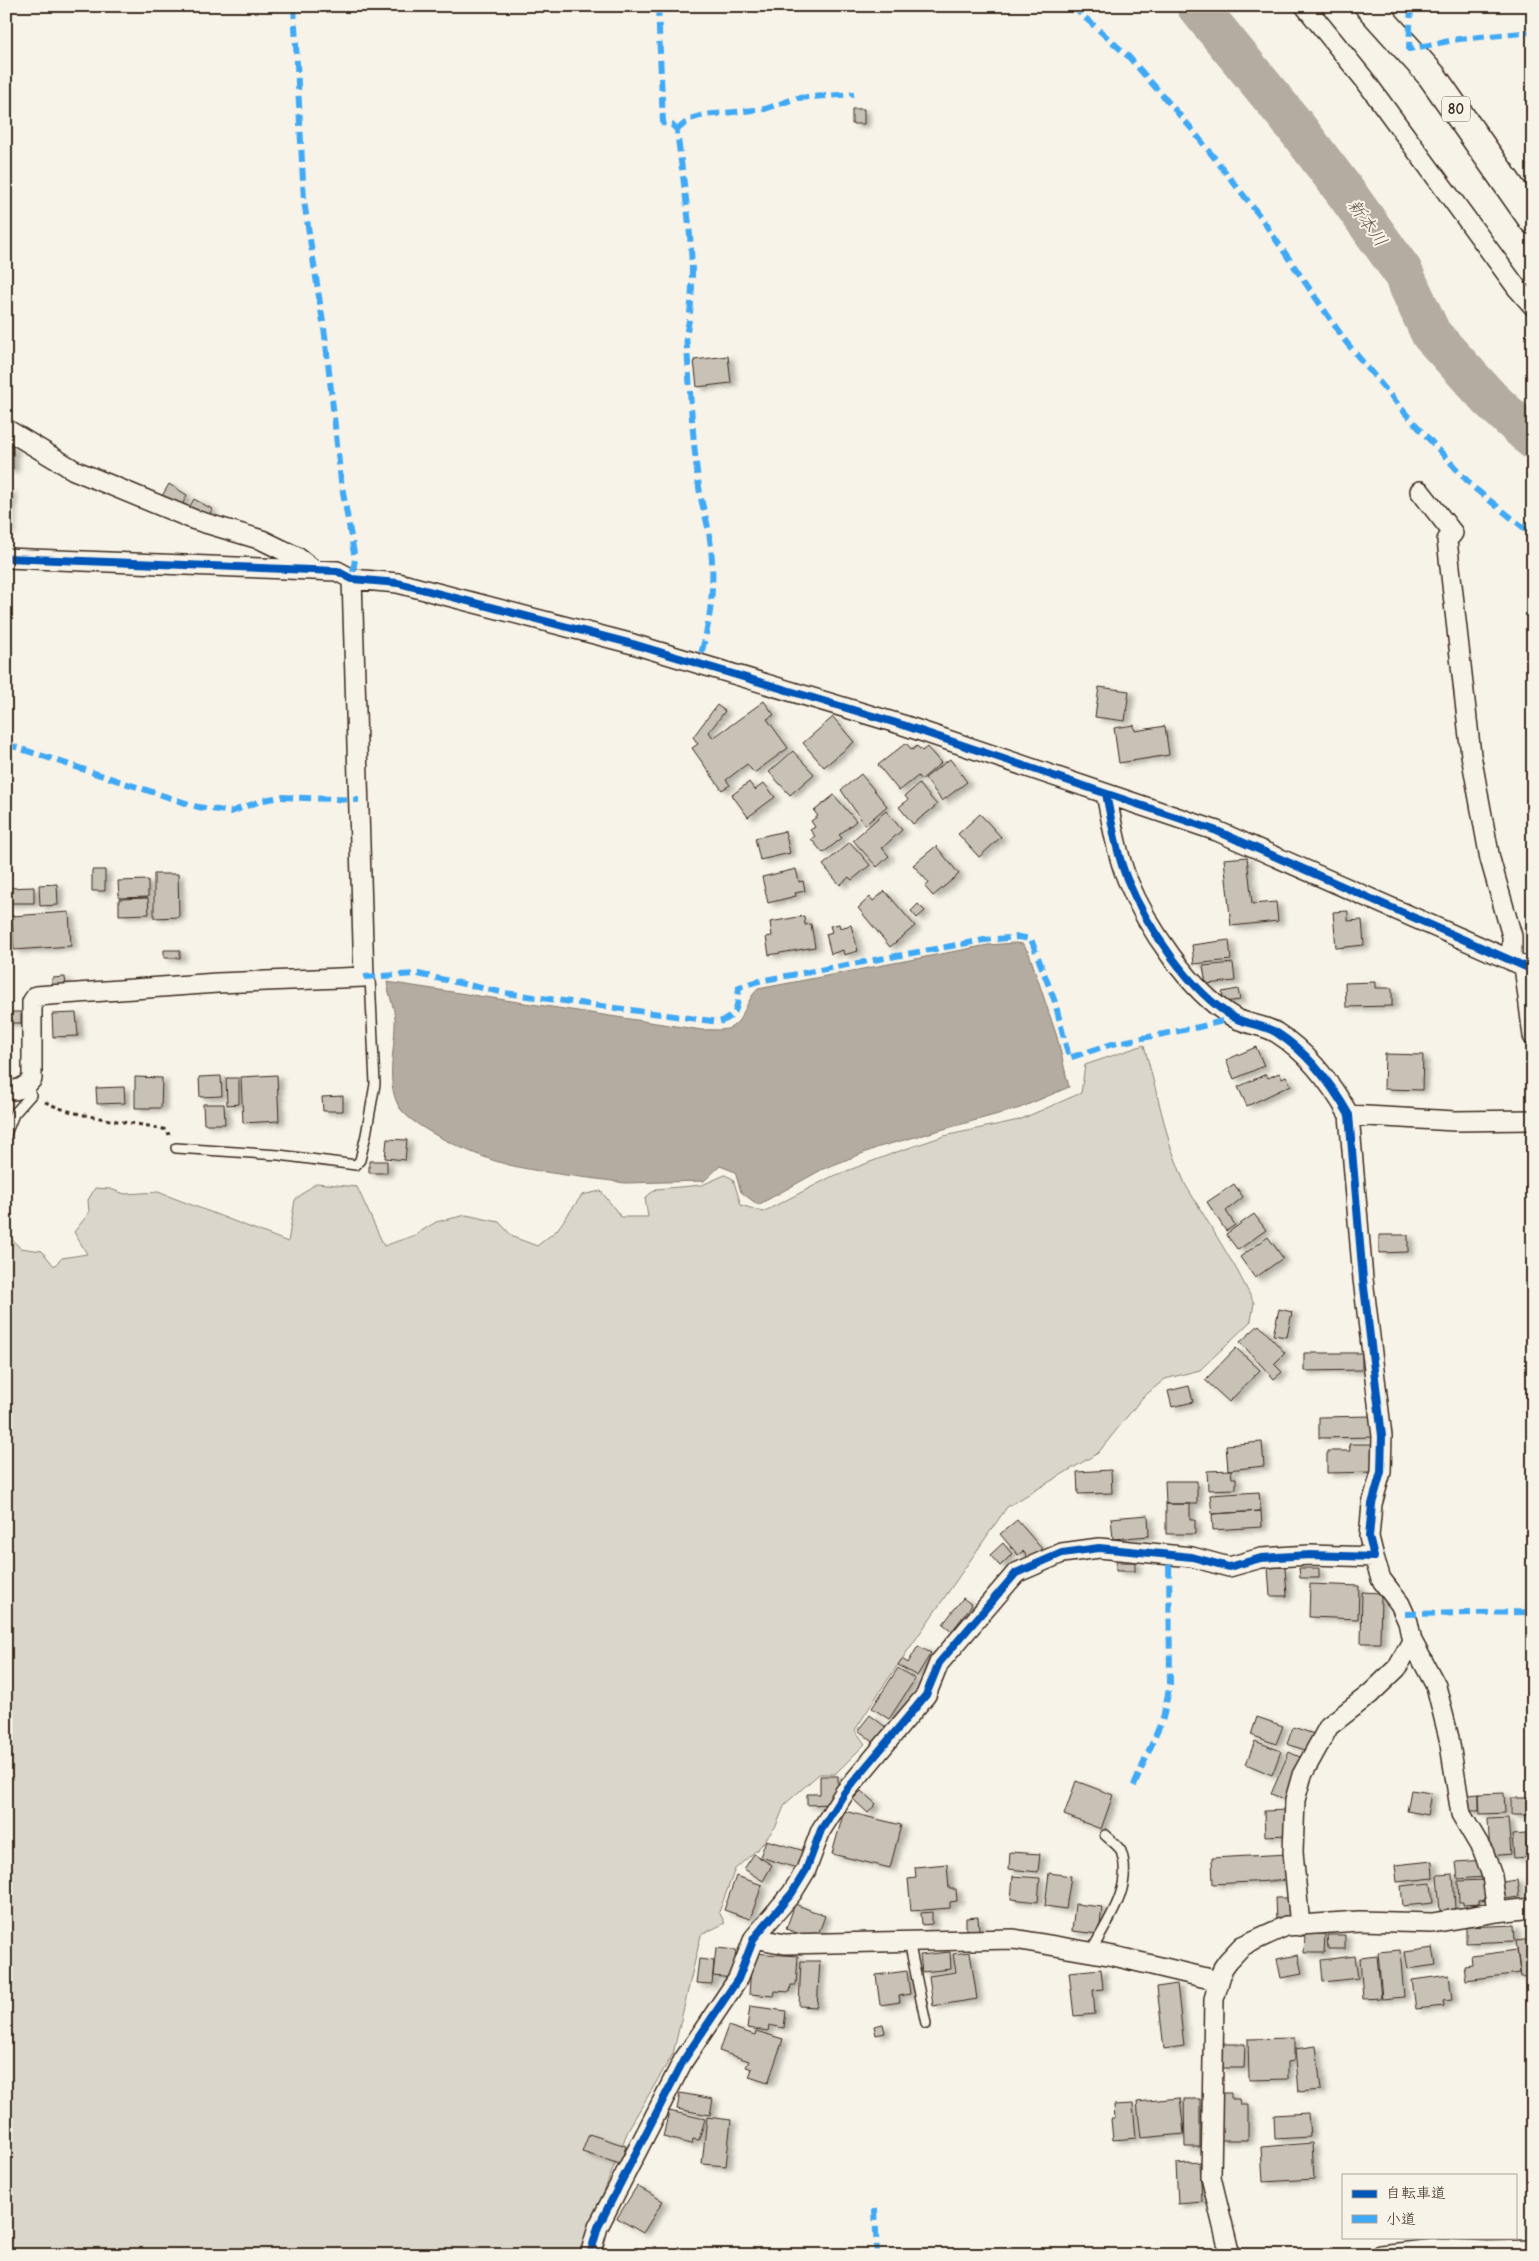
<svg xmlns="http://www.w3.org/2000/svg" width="1539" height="2261" font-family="'Comic Neue','Klee One',sans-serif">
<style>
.green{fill:#dbd6cb;stroke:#8b8074}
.water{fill:#b4aca0;stroke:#84786c}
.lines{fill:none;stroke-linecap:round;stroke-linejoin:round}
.river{stroke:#b4aca0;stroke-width:41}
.building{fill:#c8c1b6;stroke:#3b2a1e;filter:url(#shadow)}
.lane-casing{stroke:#3b2a1e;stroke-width:12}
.street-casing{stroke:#3b2a1e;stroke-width:22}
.primary-casing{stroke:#3b2a1e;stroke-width:31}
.path{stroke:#3b2a1e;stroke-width:3;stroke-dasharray:4 4;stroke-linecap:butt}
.lane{stroke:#f7f3e8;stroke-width:9}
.street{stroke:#f7f3e8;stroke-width:19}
.primary{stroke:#f7f3e8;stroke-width:28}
.quiet{stroke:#3fa9f5;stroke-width:6;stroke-dasharray:12 6;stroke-linecap:butt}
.cycleway-casing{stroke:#f7f3e8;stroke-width:11}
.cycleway{stroke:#0057b8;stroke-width:8}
.labels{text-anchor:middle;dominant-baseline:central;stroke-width:4;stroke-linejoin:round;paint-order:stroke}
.shield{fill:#f7f3e8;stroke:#73665b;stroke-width:1}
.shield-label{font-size:15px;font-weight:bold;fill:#3b2a1e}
.water-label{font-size:18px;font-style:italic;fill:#5f5145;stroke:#f7f3e8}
</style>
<defs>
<filter id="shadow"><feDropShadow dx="5.5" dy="3" stdDeviation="2.5" flood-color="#0004"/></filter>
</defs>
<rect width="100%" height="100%" fill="#f7f3e8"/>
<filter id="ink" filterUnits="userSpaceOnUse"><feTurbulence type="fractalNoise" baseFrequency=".02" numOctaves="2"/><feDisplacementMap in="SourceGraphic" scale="10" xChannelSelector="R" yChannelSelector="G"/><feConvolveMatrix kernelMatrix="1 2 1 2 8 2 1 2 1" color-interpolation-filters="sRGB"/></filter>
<g filter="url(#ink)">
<path class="green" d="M 1144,1045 L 1170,1145 L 1185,1184 L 1237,1270 L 1254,1303 L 1251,1321 L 1200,1370 L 1165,1379 L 1142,1398 L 1098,1453 L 1007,1507 L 882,1688 L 855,1730 L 865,1744 L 835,1774 L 819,1774 L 785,1804 L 776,1826 L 759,1848 L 735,1869 L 719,1912 L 725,1923 L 701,1935 L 673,2054 L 629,2128 L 579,2255 L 6,2255 L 6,1233 L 20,1248 L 42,1251 L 54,1266 L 62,1258 L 87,1254 L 74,1232 L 89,1213 L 88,1200 L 95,1188 L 110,1189 L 125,1194 L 158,1192 L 288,1242 L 295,1200 L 316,1183 L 357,1187 L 384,1246 L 415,1235 L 436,1222 L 466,1215 L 499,1222 L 513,1237 L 537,1246 L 557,1230 L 582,1195 L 601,1191 L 621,1217 L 648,1217 L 645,1198 L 656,1189 L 702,1185 L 725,1175 L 733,1179 L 741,1205 L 763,1212 L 831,1177 L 894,1153 L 944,1136 L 1019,1120 L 1081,1093 L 1085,1065 Z"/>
<path class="water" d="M 1015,943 L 1023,944 L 1029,953 L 1057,1037 L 1069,1087 L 1020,1108 L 879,1147 L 823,1169 L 758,1205 L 741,1192 L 735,1172 L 720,1166 L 704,1181 L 625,1183 C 587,1177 546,1174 509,1165 C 483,1159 409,1128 398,1105 C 385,1079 396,1045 395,1018 C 394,1005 388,994 387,982 L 702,1030 C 710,1029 719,1031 727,1029 C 744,1024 745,1000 758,989 L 988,945 Z"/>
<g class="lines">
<path class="river" d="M 1197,6 L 1296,127 L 1349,197 L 1402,271 L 1431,334 L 1490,399 L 1533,439"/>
</g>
<path class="building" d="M 852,109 L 864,109 L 864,124 L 852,124 Z
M 728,356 L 731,383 L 697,387 L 694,360 Z
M 6,446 L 13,446 L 13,469 L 6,469 Z
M 169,484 L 187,495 L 181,507 L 162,496 Z
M 6,490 L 11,491 L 9,530 L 6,530 Z
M 194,499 L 212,509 L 208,518 L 189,508 Z
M 1099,687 L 1129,691 L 1125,721 L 1095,717 Z
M 764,701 L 774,715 L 767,719 L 788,748 L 754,773 L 747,764 L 726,780 L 730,785 L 722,790 L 692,748 L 698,744 L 693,737 L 717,705 L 725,711 L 709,732 L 713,738 Z
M 833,717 L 854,742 L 824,767 L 803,743 Z
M 1134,725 L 1135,731 L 1165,726 L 1169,755 L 1119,763 L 1114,728 Z
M 906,743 L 912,750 L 917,746 L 922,751 L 927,747 L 941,763 L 921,780 L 918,776 L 899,791 L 878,765 Z
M 793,751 L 814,774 L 790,795 L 769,772 Z
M 950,759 L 967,782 L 942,801 L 925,778 Z
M 861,774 L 887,806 L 865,825 L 841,790 Z
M 749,782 L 755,790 L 764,783 L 775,797 L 748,817 L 732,795 Z
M 919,784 L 937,805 L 913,824 L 899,807 L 908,800 L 905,796 Z
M 834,795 L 856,821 L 839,835 L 842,838 L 823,853 L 811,839 L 815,836 L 810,830 L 815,827 L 811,821 L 818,816 L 814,811 Z
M 886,811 L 902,830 L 882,848 L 889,856 L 877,867 L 853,840 Z
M 980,814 L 1001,837 L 979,857 L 958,834 Z
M 785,831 L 790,853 L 760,860 L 755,838 Z
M 850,842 L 870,865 L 852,880 L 849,877 L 840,885 L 823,865 Z
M 936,846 L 959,874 L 933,896 L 925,887 L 929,883 L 913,865 Z
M 1247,857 L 1252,904 L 1276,902 L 1278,921 L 1231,926 L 1224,859 Z
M 796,869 L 799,882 L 803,881 L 805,891 L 795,893 L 796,896 L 768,903 L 762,877 Z
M 92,870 L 105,870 L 105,891 L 92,891 Z
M 154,874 L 178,874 L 179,917 L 154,918 Z
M 148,880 L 148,897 L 119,898 L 118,881 Z
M 57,884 L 58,905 L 40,906 L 39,885 Z
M 34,887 L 34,903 L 6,903 L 6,888 Z
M 885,891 L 915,926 L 890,947 L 858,908 L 870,897 L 873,901 Z
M 148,898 L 149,914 L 119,915 L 119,899 Z
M 918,904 L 925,911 L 917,918 L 911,911 Z
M 1348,911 L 1348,921 L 1362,920 L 1364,945 L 1336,948 L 1333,912 Z
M 69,912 L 71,946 L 14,950 L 12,916 Z
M 804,916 L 805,925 L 811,924 L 815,947 L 769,955 L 766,937 L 772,936 L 770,922 Z
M 839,924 L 840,928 L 851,925 L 858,951 L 844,955 L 843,950 L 831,954 L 826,934 L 832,932 L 830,926 Z
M 1229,940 L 1231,960 L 1194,964 L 1192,945 Z
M 164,950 L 180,950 L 180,958 L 164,958 Z
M 1233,963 L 1235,981 L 1206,984 L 1203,966 Z
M 65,977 L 66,986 L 52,986 L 52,978 Z
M 1375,982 L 1375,988 L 1392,988 L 1392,1006 L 1346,1007 L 1345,983 Z
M 1238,989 L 1240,1000 L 1224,1002 L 1222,992 Z
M 7,1012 L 21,1012 L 21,1023 L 7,1023 Z
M 76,1013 L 78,1036 L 53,1037 L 52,1014 Z
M 1256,1047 L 1264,1066 L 1234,1079 L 1226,1060 Z
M 1385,1054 L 1423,1055 L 1422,1090 L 1384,1089 Z
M 1279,1073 L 1282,1078 L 1286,1076 L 1291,1085 L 1247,1106 L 1238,1087 L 1266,1074 L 1268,1078 Z
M 277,1075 L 279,1121 L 243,1123 L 241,1077 Z
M 221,1076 L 222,1096 L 200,1097 L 199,1077 Z
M 135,1077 L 162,1078 L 161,1108 L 135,1108 Z
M 226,1078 L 239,1078 L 239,1104 L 227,1105 Z
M 124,1087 L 125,1103 L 97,1104 L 96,1088 Z
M 343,1096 L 343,1111 L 323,1111 L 322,1097 Z
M 203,1104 L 224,1104 L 225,1124 L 204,1124 Z
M 387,1139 L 407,1140 L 405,1160 L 385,1158 Z
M 369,1161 L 387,1161 L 387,1173 L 369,1173 Z
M 1234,1184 L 1243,1197 L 1226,1211 L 1235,1225 L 1226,1231 L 1207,1202 Z
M 1254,1214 L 1266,1230 L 1238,1250 L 1226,1234 Z
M 1379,1235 L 1408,1235 L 1408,1252 L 1379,1253 Z
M 1268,1237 L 1283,1258 L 1255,1278 L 1240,1257 Z
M 1279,1309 L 1292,1312 L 1287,1337 L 1273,1335 Z
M 1259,1325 L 1285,1353 L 1274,1364 L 1282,1372 L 1274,1379 L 1240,1342 Z
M 1236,1348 L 1260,1370 L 1229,1402 L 1205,1380 Z
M 1304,1353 L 1362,1353 L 1362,1370 L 1304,1371 Z
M 1189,1386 L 1193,1402 L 1172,1407 L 1168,1391 Z
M 1374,1416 L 1374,1437 L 1319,1438 L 1319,1417 Z
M 1262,1442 L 1264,1466 L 1228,1470 L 1226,1445 Z
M 1349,1444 L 1372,1444 L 1373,1472 L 1327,1473 L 1327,1451 L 1350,1451 Z
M 1111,1470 L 1112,1493 L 1078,1494 L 1077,1472 Z
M 1231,1470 L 1232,1478 L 1236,1478 L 1236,1489 L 1208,1490 L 1207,1471 Z
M 1165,1481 L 1197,1481 L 1197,1504 L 1166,1504 Z
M 1259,1492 L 1261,1511 L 1212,1514 L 1210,1495 Z
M 1166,1504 L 1190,1504 L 1190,1520 L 1195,1520 L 1195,1534 L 1166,1534 Z
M 1261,1511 L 1262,1527 L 1213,1530 L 1212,1514 Z
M 1148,1515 L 1149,1536 L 1113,1539 L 1111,1518 Z
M 1017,1520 L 1042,1549 L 1030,1560 L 1023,1551 L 1018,1555 L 1000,1534 Z
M 1003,1543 L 1012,1554 L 1000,1566 L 990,1555 Z
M 1116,1562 L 1135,1562 L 1135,1571 L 1116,1571 Z
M 1285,1567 L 1287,1596 L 1270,1596 L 1268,1568 Z
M 1299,1568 L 1319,1568 L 1319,1578 L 1300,1578 Z
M 1310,1584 L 1359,1586 L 1358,1619 L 1309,1617 Z
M 1362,1592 L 1381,1593 L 1380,1643 L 1361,1643 Z
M 963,1598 L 972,1605 L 952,1631 L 943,1624 Z
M 918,1646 L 931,1653 L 917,1676 L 898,1665 L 902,1659 L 908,1663 Z
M 898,1668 L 915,1679 L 889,1719 L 872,1708 Z
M 870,1715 L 888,1729 L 876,1744 L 858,1730 Z
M 1257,1717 L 1283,1726 L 1276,1744 L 1251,1735 Z
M 1293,1727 L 1314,1734 L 1308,1751 L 1287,1744 Z
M 1255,1741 L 1281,1751 L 1272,1775 L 1246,1764 Z
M 1289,1752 L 1304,1759 L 1287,1800 L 1271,1794 Z
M 820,1776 L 838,1776 L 838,1796 L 830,1804 L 807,1805 L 807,1794 L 820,1794 Z
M 1076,1781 L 1113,1795 L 1101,1829 L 1064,1815 Z
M 1411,1790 L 1431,1793 L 1427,1815 L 1407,1811 Z
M 861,1791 L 876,1804 L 868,1813 L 853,1799 Z
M 1504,1793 L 1505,1813 L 1480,1814 L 1479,1794 Z
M 1479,1794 L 1479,1811 L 1469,1811 L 1468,1795 Z
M 1511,1798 L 1533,1798 L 1533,1815 L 1511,1815 Z
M 1287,1810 L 1287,1835 L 1265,1836 L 1264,1811 Z
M 844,1811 L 901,1825 L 890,1868 L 832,1854 Z
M 1508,1818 L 1511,1854 L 1490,1856 L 1488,1819 Z
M 1526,1834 L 1527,1857 L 1514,1858 L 1512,1835 Z
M 766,1840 L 805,1851 L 800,1869 L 760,1857 Z
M 1010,1852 L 1040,1854 L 1038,1872 L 1009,1869 Z
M 754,1854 L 772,1865 L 763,1881 L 744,1869 Z
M 1288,1854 L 1290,1880 L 1213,1884 L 1212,1858 Z
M 1484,1860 L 1485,1877 L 1458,1879 L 1456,1862 Z
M 1432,1861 L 1433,1878 L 1397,1882 L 1395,1865 Z
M 947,1864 L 949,1889 L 956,1889 L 957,1901 L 950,1902 L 950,1908 L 911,1911 L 908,1879 L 916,1878 L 915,1867 Z
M 1049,1873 L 1071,1876 L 1066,1909 L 1045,1906 Z
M 1453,1874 L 1455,1909 L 1440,1911 L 1437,1875 Z
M 736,1876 L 762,1885 L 750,1919 L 724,1910 Z
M 1013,1876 L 1040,1878 L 1038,1902 L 1011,1899 Z
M 1486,1880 L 1487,1900 L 1479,1901 L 1479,1904 L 1463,1905 L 1463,1902 L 1459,1902 L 1458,1881 Z
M 1517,1880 L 1519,1897 L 1504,1899 L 1502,1882 Z
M 1431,1883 L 1433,1903 L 1403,1906 L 1401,1886 Z
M 1275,1898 L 1289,1898 L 1290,1921 L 1276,1922 Z
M 795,1904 L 825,1916 L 816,1940 L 786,1929 Z
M 1075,1904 L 1102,1907 L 1099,1934 L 1072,1931 Z
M 932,1912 L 932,1924 L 922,1925 L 921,1913 Z
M 978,1917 L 979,1930 L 966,1931 L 966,1918 Z
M 1514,1925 L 1515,1941 L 1466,1943 L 1466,1927 Z
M 1305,1934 L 1325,1934 L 1324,1953 L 1304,1953 Z
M 1327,1935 L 1345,1935 L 1345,1949 L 1328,1949 Z
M 1533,1939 L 1533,1984 L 1532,1976 L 1521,1977 L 1516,1941 Z
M 716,1948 L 736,1950 L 733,1978 L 713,1976 Z
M 1433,1948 L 1436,1965 L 1408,1969 L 1405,1952 Z
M 1400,1950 L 1404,1997 L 1382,1999 L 1378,1952 Z
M 1517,1950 L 1520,1973 L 1466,1980 L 1464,1966 L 1472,1965 L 1471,1956 Z
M 950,1952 L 951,1969 L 922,1972 L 920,1955 Z
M 970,1952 L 977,1999 L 933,2006 L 929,1976 L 956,1972 L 953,1954 Z
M 752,1953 L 798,1956 L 796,1985 L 791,1985 L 790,1992 L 775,1991 L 774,1996 L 749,1994 Z
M 1298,1955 L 1302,1974 L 1281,1978 L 1277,1959 Z
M 1355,1956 L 1358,1978 L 1323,1982 L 1321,1960 Z
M 1377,1956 L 1381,1998 L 1363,1999 L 1360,1958 Z
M 699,1959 L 714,1961 L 712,1984 L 696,1983 Z
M 801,1961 L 820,1961 L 817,2007 L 799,2006 Z
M 1101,1969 L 1103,1989 L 1093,1990 L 1095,2014 L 1074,2016 L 1069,1972 Z
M 907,1971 L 910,1994 L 899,1996 L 900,2002 L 880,2005 L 876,1975 Z
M 1449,1975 L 1452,2000 L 1443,2001 L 1444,2006 L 1416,2009 L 1412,1980 Z
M 1177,1984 L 1184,2046 L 1164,2049 L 1157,1987 Z
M 750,2006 L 786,2011 L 784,2028 L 769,2025 L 768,2031 L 747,2028 Z
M 883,2024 L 885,2033 L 876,2035 L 874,2026 Z
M 728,2026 L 755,2035 L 756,2031 L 783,2039 L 768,2083 L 749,2077 L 752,2069 L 746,2067 L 749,2061 L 719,2051 Z
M 1294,2038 L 1294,2061 L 1288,2062 L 1288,2079 L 1249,2080 L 1248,2039 Z
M 1221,2044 L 1245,2044 L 1244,2068 L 1221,2068 Z
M 1316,2046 L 1321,2090 L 1299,2092 L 1295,2049 Z
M 680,2093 L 713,2099 L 710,2115 L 677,2109 Z
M 1217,2093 L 1231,2093 L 1231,2099 L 1239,2099 L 1240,2105 L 1248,2105 L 1248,2140 L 1218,2140 Z
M 1180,2098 L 1184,2134 L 1141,2138 L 1137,2102 Z
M 1184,2099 L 1200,2099 L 1200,2147 L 1185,2147 Z
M 1133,2104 L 1136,2138 L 1113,2140 L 1111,2119 L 1115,2119 L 1114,2105 Z
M 669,2111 L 705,2119 L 699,2140 L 693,2139 L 692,2144 L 663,2137 Z
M 1308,2113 L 1310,2137 L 1275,2139 L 1274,2115 Z
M 707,2117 L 731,2120 L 726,2166 L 702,2164 Z
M 589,2134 L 626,2146 L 620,2164 L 582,2152 Z
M 1312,2143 L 1314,2179 L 1263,2182 L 1261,2147 Z
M 1200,2162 L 1202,2202 L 1178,2204 L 1176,2164 Z
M 637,2186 L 663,2201 L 643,2233 L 617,2218 Z"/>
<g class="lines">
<defs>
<path id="lane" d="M 6,1134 L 14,1114 L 31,1095 L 27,1086
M 176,1148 L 279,1155 L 356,1165 L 360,1160 L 366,1135 L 375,1084 L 370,977
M 909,1941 L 926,2024
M 1091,1952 C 1107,1922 1134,1887 1121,1851 C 1119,1846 1109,1839 1105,1835"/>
<path id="street" d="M 1305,6 L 1364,79 L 1517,288 L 1533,306
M 6,429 L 74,470 L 195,520 L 262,540 L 297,557 L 314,570
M 1420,491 L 1453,533 L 1447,540 L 1471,755 L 1490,859 L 1512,936 L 1512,961
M 6,558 L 337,571 L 352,579 L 398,583 L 633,644 L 903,725 L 1217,831 L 1533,970
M 1524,966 L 1533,1036
M 6,1090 C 18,1091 25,1088 32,1079 L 32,1002 L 36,996 L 217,983 L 364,977 L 352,579
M 1349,1115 L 1455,1121 L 1533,1120
M 1374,1557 L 1381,1579 L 1400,1604 L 1408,1622 L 1412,1641 L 1436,1686 L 1449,1738 L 1461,1814 L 1484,1853 L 1492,1876 L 1497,1912
M 1300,1926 L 1293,1852 L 1295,1800 L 1302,1775 L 1329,1726 L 1370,1694 L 1397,1668 L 1412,1641
M 754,1938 L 785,1944 L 1014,1939 L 1114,1956 L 1219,1981
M 590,2255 L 598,2227 L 683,2061 L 738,1979 L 754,1938 L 792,1893 L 806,1870 L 821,1830 L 845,1792 L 926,1695 L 939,1663 L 1016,1573 L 1062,1553 L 1099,1548 L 1192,1557 L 1229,1567 L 1261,1558 L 1310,1555 L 1374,1557 L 1369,1537 L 1372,1504 L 1381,1472 L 1382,1436 L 1363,1279 L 1349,1115 C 1332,1085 1307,1052 1277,1033 C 1265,1025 1248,1025 1235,1018 C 1190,993 1146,925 1127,879 C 1116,852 1112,822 1106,794
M 1230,2255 L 1211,2177 L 1214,1999 L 1223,1968 L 1228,1961 L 1242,1946 L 1286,1926 L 1359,1921 L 1432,1923 L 1497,1912 L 1533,1908
M 1380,2255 L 1436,2249 L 1488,2251 L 1533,2250"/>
<path id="primary" d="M 1369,6 L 1432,76 L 1533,220"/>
</defs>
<use href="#lane" class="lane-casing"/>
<use href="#street" class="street-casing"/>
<use href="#primary" class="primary-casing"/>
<path class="path" d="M 45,1102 C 83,1120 126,1120 167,1130 L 169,1135"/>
<use href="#lane" class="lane"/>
<use href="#street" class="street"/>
<use href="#primary" class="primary"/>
<path class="quiet" d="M 294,6 L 304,201 L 325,335 L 341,481 L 355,559 L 352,579
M 658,6 L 663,123 L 672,125 L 677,130 C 684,192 701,274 686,335 C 690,385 692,437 699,487 C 701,502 706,517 709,532 C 716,577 712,620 698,664
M 1072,6 L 1128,56 L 1191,128 L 1259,215 L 1346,342 L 1406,414 L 1473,487 L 1533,535
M 1411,6 L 1409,49 L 1459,39 L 1533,32
M 677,130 L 690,119 L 704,115 L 765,109 L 797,98 L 854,94
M 6,744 L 198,807 L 231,812 L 263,800 L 281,797 L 359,800
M 364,977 L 418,974 L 505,993 L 719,1022 C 739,1016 737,1006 739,987 L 759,981 L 984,940 L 1019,937 L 1031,939 L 1055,1002 L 1069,1058 L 1112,1044 L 1199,1027 L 1235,1018
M 1405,1614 L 1533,1612
M 1134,1786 L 1163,1718 L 1170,1684 L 1169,1555
M 875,2209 L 877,2255"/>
<defs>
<path id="cycleway" d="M 6,558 L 337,571 L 352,579 L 398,583 L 633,644 L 903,725 L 1217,831 L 1533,970
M 590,2255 L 598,2227 L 683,2061 L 738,1979 L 754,1938 L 792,1893 L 806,1870 L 821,1830 L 845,1792 L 926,1695 L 939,1663 L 1016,1573 L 1062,1553 L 1099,1548 L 1192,1557 L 1229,1567 L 1261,1558 L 1310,1555 L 1374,1557 L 1369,1537 L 1372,1504 L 1381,1472 L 1382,1436 L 1363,1279 L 1349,1115 C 1332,1085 1307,1052 1277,1033 C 1265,1025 1248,1025 1235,1018 C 1190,993 1146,925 1127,879 C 1116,852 1112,822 1106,794"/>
</defs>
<use href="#cycleway" class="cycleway-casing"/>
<use href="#cycleway" class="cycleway"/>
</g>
</g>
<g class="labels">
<rect class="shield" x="1442" y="96.5" width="28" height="25" rx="4"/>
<g class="shield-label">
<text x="1456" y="109">80</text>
</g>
<g class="water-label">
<text transform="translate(1367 223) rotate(54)">新本川</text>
</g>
</g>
<rect width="1539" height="2261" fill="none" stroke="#f7f3e8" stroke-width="25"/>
<rect x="12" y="12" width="1514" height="2236" fill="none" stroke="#3b2a1e" stroke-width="2" filter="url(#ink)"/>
<rect x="1342" y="2174" width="175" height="65" fill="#f7f3e8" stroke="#aca397"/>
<rect x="1352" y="2190" width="25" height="8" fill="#0057b8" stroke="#aca397"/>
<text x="1386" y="2198" font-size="15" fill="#3b2a1e">自転車道</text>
<rect x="1352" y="2215" width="25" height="8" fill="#3fa9f5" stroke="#aca397"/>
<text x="1386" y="2224" font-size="15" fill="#3b2a1e">小道</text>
</svg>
